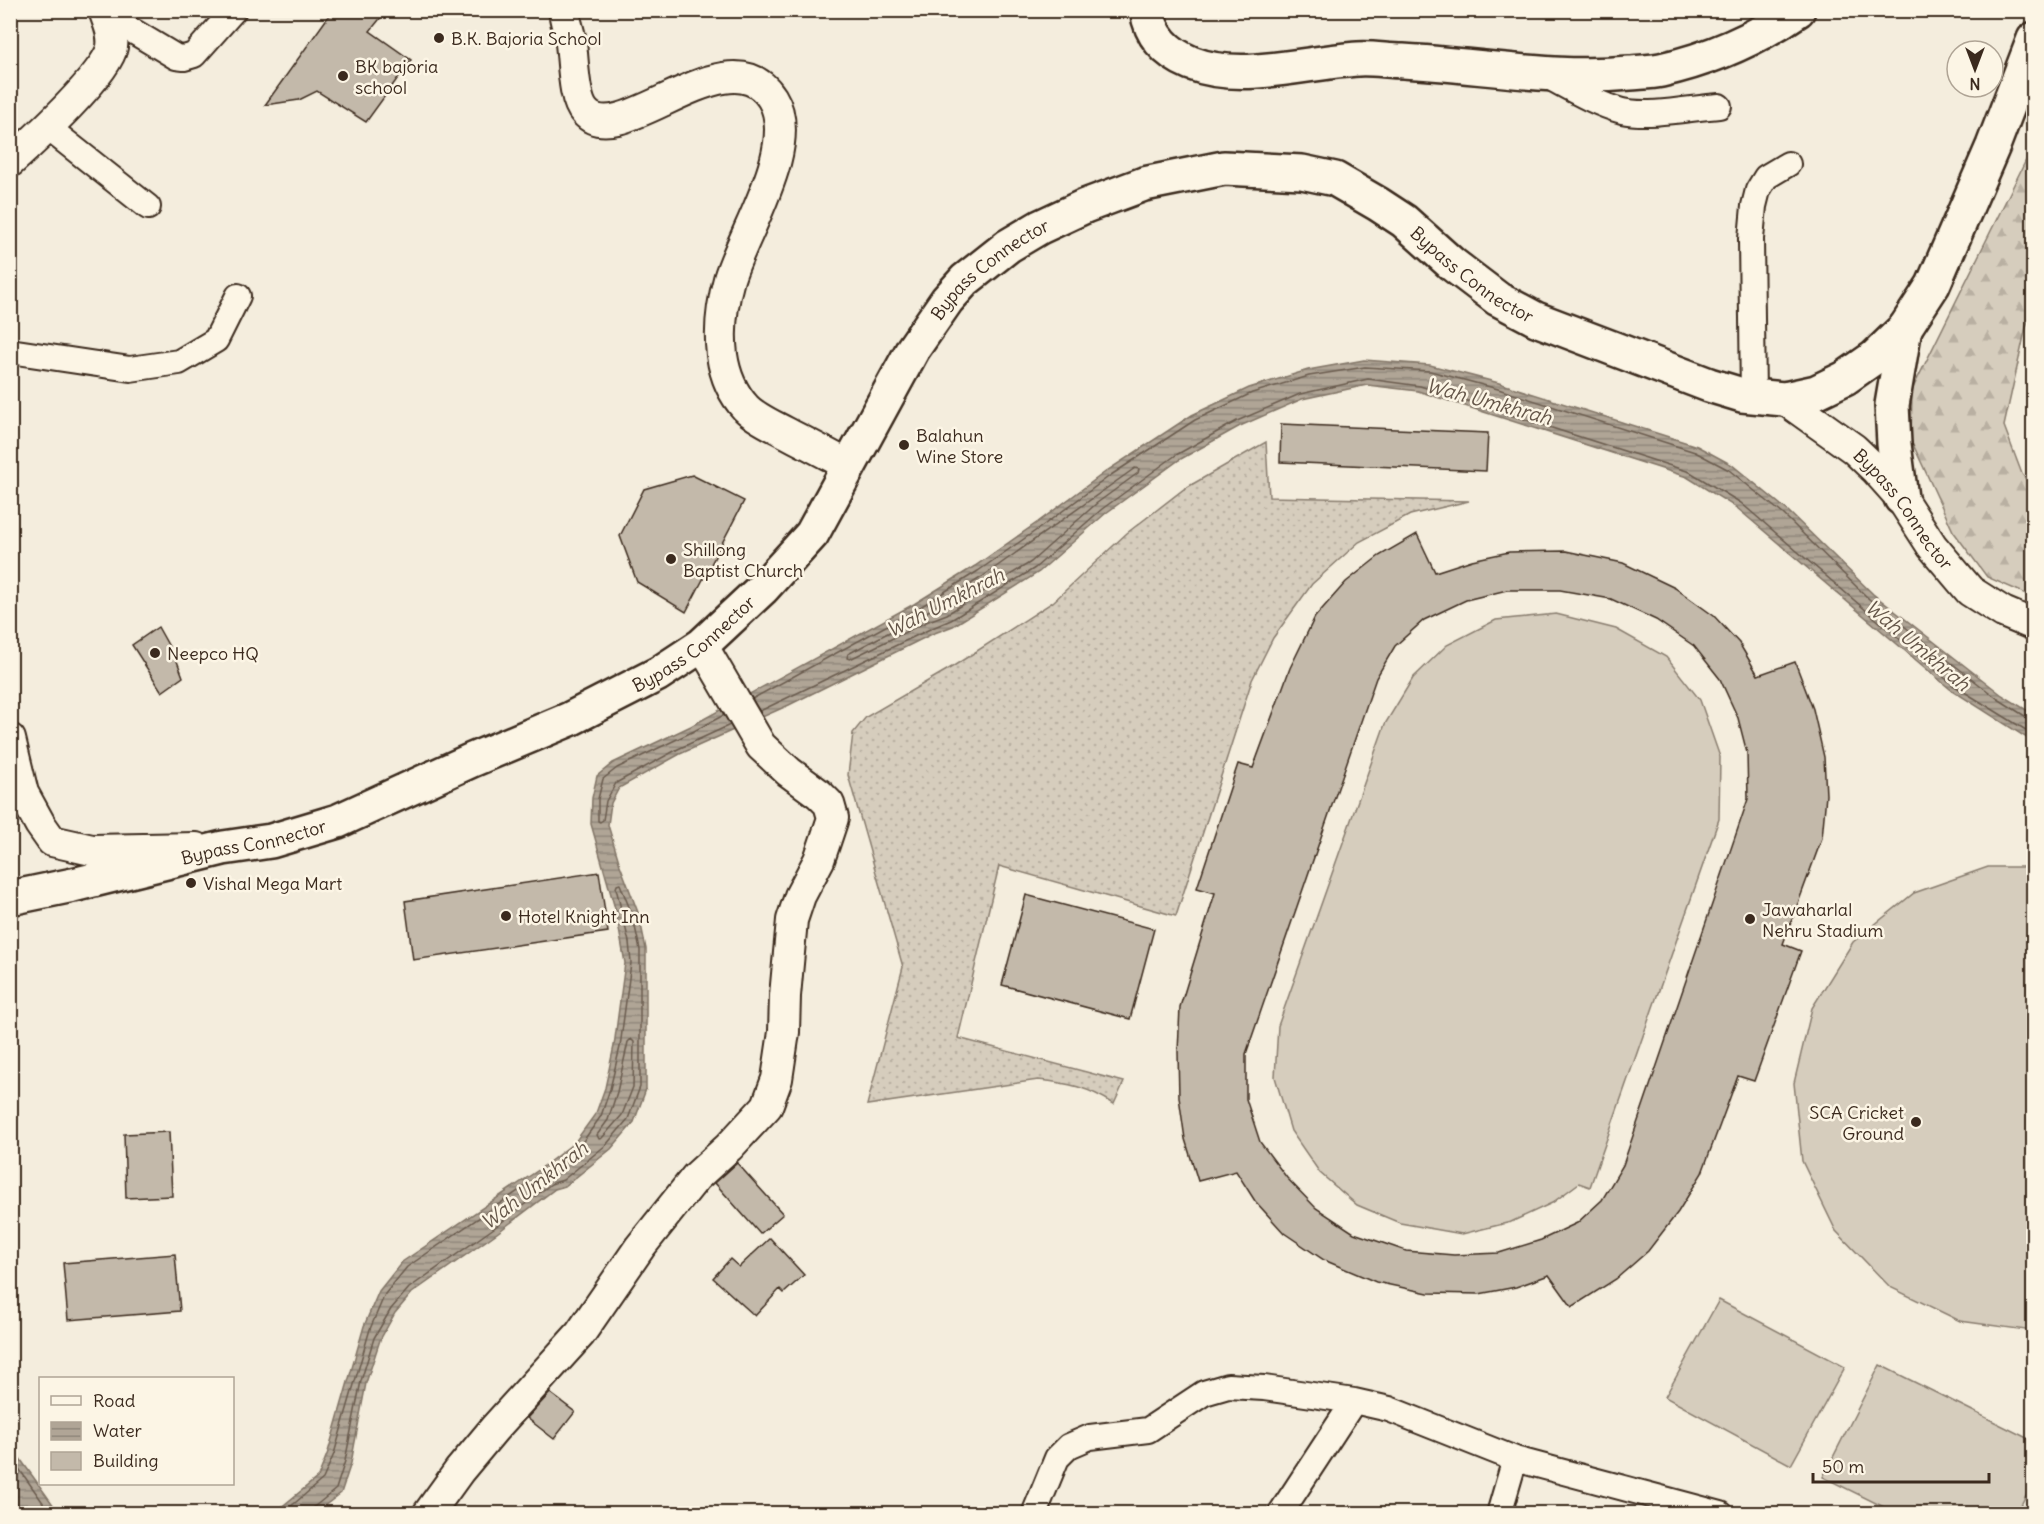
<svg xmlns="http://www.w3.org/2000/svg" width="2044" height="1524" font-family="Delius,sans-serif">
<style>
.grass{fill:url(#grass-dots);stroke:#887c6e;stroke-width:1.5}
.forest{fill:url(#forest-firs);stroke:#887c6e;stroke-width:1.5}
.pitch{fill:#d6cdbd;stroke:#887c6e;stroke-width:1.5}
.water{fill:url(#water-rules);stroke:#817466;stroke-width:1.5}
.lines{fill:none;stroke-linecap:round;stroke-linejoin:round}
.shore{stroke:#6a5b4e;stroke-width:1.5}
.building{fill:#c3b9aa;stroke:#3b2a1e;stroke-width:1.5;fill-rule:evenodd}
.minor-casing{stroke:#3b2a1e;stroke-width:28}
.tertiary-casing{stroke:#3b2a1e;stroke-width:34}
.primary-casing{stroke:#3b2a1e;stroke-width:38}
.minor{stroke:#fcf5e5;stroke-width:24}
.tertiary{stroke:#fcf5e5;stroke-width:30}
.primary{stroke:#fcf5e5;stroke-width:33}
.poi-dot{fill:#3b2a1e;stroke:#fcf5e5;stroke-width:2}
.labels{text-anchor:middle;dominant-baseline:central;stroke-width:5;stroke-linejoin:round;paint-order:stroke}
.poi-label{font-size:18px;fill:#3b2a1e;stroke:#fcf5e5;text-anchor:start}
.street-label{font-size:18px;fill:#3b2a1e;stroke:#fcf5e5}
.water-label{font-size:20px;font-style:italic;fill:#645548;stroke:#fcf5e5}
</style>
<defs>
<pattern id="grass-dots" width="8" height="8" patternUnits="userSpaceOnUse" patternTransform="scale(1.5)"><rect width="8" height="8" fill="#d6cdbd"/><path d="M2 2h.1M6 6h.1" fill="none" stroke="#b9b0a2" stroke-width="1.8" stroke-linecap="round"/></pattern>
<pattern id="forest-firs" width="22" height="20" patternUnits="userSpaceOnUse" patternTransform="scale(1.5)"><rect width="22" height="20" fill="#d6cdbd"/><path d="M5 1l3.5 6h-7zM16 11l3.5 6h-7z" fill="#b9b0a2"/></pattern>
<pattern id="water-rules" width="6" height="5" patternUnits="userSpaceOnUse" patternTransform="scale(1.5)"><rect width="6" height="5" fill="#b0a596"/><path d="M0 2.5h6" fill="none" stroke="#90877a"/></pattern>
</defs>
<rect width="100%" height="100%" fill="#f4eddd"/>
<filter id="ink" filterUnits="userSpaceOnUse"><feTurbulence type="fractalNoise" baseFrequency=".0167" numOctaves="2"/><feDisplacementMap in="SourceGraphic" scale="12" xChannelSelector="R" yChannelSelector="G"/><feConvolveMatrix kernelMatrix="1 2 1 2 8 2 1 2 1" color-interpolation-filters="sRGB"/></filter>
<g filter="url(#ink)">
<path class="grass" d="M 1266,442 L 1269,497 L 1469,501 L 1410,515 L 1359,542 L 1312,584 L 1273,638 L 1252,680 L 1176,916 L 999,866 L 958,1038 L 1124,1082 L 1114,1104 C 1088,1087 1068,1083 1038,1080 L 867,1105 L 903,967 L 848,775 L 853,733 L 866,717 L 952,667 L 1053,602 L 1127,533 L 1184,489 Z"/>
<path class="forest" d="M 2033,146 L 2033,304 L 2026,327 L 2004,426 L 2022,474 L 2033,488 L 2033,597 L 1987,577 L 1953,531 L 1911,440 L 1912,390 Z"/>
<path class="pitch" d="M 1556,614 L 1616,629 L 1666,657 L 1700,700 L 1720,757 L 1719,819 L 1590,1187 L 1579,1183 L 1552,1203 L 1511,1222 L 1462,1234 L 1400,1223 L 1357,1205 L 1320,1173 L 1291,1131 L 1275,1077 L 1278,1026 L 1385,724 L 1413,678 L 1447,645 L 1496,620 Z
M 1988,867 L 2033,867 L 2033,1331 L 1960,1321 L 1890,1287 L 1836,1231 L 1802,1161 L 1794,1083 L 1812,1008 L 1853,942 L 1914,893 Z
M 1719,1300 L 1845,1367 L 1791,1465 L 1665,1397 Z
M 1880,1365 L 2033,1441 L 2033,1481 L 2017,1513 L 1896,1513 L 1823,1477 Z"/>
<path class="water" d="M 1364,360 L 1430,365 L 1499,383 L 1697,446 L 1732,465 L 1787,510 L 1873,594 L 2002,695 L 2033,714 L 2033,742 L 1950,689 L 1737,508 L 1687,477 L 1418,391 L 1367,385 L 1302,399 L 1240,426 L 1179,460 L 1106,513 L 1039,572 L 953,626 L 932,634 L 789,705 L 680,754 L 619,788 L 611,803 L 608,825 L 620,865 L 639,915 L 646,949 L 646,1089 L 634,1122 L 611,1149 L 565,1186 L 555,1189 L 497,1233 L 412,1293 L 395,1313 L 380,1340 L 366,1383 L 351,1463 L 341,1493 L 315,1513 L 273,1514 L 318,1477 L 328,1452 L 364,1326 L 379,1291 L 402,1262 L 540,1169 L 575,1142 L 596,1113 L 605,1088 L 614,1046 L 625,963 L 616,912 L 591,824 L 592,798 L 597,776 L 613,763 L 691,726 L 914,604 L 975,566 L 1038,522 L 1108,470 L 1192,415 L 1249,388 L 1308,370 Z
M 11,1446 L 16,1453 L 59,1513 L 19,1513 L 11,1497 Z"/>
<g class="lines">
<path class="shore" d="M 1135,468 L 1139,469 L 1138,473 L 1097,503 L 1031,562 L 947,614 L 926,622 L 850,659 L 847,658 L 848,654 L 920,616 L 982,577 Z
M 752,699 L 917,609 L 978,571 L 1041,527 L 1111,475 L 1195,420 L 1252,393 L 1309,376 L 1365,367 L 1430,371 L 1498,389 L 1695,452 L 1729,470 L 1783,514 L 1869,599 L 1998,699 L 2028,718 L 2034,719
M 760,711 L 930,629 L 951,620 L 1035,568 L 1102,509 L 1176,455 L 1237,421 L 1300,394 L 1368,379 L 1420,386 L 1690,472 L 1741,503 L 1953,685 L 2034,735
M 724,715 L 694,731 L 617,768 L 603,779 L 598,799 L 598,821 L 600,822 L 603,820 L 606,801 L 616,783 L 678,749 L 730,725
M 631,1039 L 634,1042 L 633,1087 L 622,1115 L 602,1138 L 599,1139 L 597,1135 L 608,1120 L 617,1092 L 628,1042 Z
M 10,1456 L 51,1514
M 282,1514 L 323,1479 L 334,1454 L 370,1329 L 385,1294 L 407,1267 L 543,1174 L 579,1147 L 601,1116 L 610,1089 L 620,1047 L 631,963 L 629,942 L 616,888 L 617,885 L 620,884 L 633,917 L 640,950 L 640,1087 L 628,1119 L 606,1145 L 563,1180 L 551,1184 L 494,1228 L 409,1288 L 391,1309 L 374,1338 L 361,1381 L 345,1461 L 336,1489 L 314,1507 L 312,1514"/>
</g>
<path class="building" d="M 333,10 L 387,10 L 370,31 L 411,60 L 366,122 L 317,91 L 299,100 L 265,105 Z
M 1281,424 L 1488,433 L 1486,471 L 1280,462 Z
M 692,475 L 744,501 L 686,612 L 637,582 L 620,536 L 644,489 Z
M 1417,534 L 1435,572 L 1472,560 L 1509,552 L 1566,551 L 1623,563 L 1675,588 L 1714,616 L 1739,643 L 1758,675 L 1795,662 L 1813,709 L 1824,757 L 1826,795 L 1822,838 L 1783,944 L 1801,951 L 1754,1081 L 1738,1076 L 1702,1173 L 1678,1212 L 1648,1251 L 1616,1279 L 1572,1307 L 1549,1275 L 1516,1287 L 1479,1294 L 1428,1293 L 1376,1282 L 1324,1260 L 1284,1233 L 1255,1201 L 1236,1171 L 1198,1181 L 1185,1139 L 1179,1097 L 1178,1052 L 1180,1007 L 1215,893 L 1197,888 L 1238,764 L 1253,768 L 1290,668 L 1315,617 L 1346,582 L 1379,556 ZM 1507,590 L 1560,590 L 1611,599 L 1656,620 L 1694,646 L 1720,679 L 1738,718 L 1747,753 L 1748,799 L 1623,1165 L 1602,1200 L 1577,1223 L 1541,1240 L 1499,1253 L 1454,1255 L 1406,1251 L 1354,1233 L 1316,1208 L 1287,1178 L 1260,1142 L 1246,1099 L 1246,1054 L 1376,678 L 1395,646 L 1424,620 L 1466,600 Z
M 158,627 L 177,661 L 183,677 L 162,692 L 132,645 Z
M 599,872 L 608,932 L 413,960 L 405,901 Z
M 1026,895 L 1154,929 L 1130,1019 L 1002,985 Z
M 169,1132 L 172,1196 L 126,1198 L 124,1134 Z
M 737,1163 L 783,1214 L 760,1234 L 715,1183 Z
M 770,1238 L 804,1275 L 784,1293 L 780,1289 L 755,1316 L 713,1278 L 730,1259 L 739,1267 Z
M 175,1254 L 180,1311 L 68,1320 L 63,1263 Z
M 550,1393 L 575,1412 L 554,1439 L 527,1418 Z"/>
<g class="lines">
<defs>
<path id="minor" d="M 106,15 L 176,57 L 184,58 L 194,55 L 234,10
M 1547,76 C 1571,89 1596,104 1622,111 C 1650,117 1691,108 1719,106
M 47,127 L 148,207
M 10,351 L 130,369 L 179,362 L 216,340 L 238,296
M 1753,396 L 1751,239 L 1754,206 L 1758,190 L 1766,177 L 1788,164
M 1034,1514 L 1057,1458 L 1069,1446 L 1090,1437 L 1148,1430 L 1204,1393 L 1228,1386 L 1264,1388 L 1354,1401 L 1389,1409 L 1515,1459 L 1721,1514
M 1280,1514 L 1354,1401
M 1499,1514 L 1515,1459"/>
<g id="tertiary">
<path d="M 564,10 C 565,20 568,28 570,37 C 574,57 572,98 585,112 C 620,153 729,30 772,98 C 801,145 743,232 729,279 C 722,304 719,330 722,355 C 725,376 732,393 746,408 C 756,418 772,425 785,432 C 806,443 828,454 849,466"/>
<path d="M 10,162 C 32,142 108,73 112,47 C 114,33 108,23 104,10"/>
<path id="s1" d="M 1784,399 L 1854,449 L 1876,470 L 1901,498 L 1932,546 L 1970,591 L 2003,612 L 2034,625"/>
<path d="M 10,739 L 23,793 L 40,824 L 52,841 L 92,850 L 196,848"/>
<path d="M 428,1514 L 459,1471 L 494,1429 L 580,1334 L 640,1247 L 696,1177 L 729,1147 L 767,1106 L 777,1079 L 784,1032 L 785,996 L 792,920 L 800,896 L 819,860 L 833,818 L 829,804 L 819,794 L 789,772 L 761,746 L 702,645"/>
</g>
<g id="primary">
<path d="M 1147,10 C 1151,37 1167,53 1191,63 C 1241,83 1306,62 1358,59 C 1373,58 1388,61 1403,61 C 1479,65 1554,80 1630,73 C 1640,72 1651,72 1661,70 C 1711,59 1756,39 1798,10"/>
<path d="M 1901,498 L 1894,444 L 1892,405 L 1905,328"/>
<path id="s2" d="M 10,898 L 73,885 L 223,848 L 271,841 L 338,821 L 472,760 L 570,719 L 658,674 L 702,645 L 763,588 L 812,534 L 913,349 L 947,300 L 965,280 L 1008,246 L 1040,227 L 1085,206 L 1144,184 L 1224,168 L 1302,172 L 1335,179 L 1378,204 L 1404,221 L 1452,264 L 1498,299 L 1536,319 L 1709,385 L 1742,395 L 1784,399 L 1816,392 L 1845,378 L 1875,357 L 1905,328 L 1933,285 L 1993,146 L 2034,39"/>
</g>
</defs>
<use href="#minor" class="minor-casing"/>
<use href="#tertiary" class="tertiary-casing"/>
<use href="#primary" class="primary-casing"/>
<use href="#minor" class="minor"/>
<use href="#tertiary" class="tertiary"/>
<use href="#primary" class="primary"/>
</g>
</g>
<g class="poi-dot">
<circle cx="439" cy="38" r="6"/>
<circle cx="343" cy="76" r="6"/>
<circle cx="904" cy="445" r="6"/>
<circle cx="671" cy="559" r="6"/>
<circle cx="155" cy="653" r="6"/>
<circle cx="191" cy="883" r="6"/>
<circle cx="506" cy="916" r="6"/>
<circle cx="1750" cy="919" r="6"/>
<circle cx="1916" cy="1122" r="6"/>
</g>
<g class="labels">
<g class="poi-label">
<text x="451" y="38">B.K. Bajoria School</text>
<text x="355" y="66">BK bajoria<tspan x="355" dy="21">school</tspan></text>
<text x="916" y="435">Balahun<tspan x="916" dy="21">Wine Store</tspan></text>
<text x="683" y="549">Shillong<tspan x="683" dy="21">Baptist Church</tspan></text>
<text x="167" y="653">Neepco HQ</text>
<text x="203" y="883">Vishal Mega Mart</text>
<text x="1762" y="909">Jawaharlal<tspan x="1762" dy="21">Nehru Stadium</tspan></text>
<text x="518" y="916">Hotel Knight Inn</text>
<text x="1904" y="1112" text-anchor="end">SCA Cricket<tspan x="1904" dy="21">Ground</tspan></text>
</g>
<g class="street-label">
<text stroke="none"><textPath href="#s2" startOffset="1222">Bypass Connector</textPath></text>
<text stroke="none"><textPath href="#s2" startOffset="1762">Bypass Connector</textPath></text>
<text stroke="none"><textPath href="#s1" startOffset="164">Bypass Connector</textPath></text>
<text stroke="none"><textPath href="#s2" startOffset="736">Bypass Connector</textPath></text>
<text stroke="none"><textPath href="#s2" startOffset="250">Bypass Connector</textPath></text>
</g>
<g class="water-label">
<text transform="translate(1489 401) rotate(15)">Wah Umkhrah</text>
<text transform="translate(945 602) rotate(-27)">Wah Umkhrah</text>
<text transform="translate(1918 645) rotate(40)">Wah Umkhrah</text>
<text transform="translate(534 1185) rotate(-38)">Wah Umkhrah</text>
</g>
</g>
<rect width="2044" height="1524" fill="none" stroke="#fcf5e5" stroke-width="36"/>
<rect x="18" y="18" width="2008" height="1488" fill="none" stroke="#3b2a1e" stroke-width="2" filter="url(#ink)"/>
<rect x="39" y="1377" width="195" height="108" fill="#fcf5e5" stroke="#afa495" stroke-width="1.5"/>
<rect x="51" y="1396" width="30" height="9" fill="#fcf5e5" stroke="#afa495" stroke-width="1.5"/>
<text x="93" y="1407" font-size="18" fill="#3b2a1e">Road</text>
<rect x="51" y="1422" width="30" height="18" fill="url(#water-rules)" stroke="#afa495" stroke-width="1.5"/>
<text x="93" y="1437" font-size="18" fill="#3b2a1e">Water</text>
<rect x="51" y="1452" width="30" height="18" fill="#c3b9aa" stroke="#afa495" stroke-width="1.5"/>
<text x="93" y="1467" font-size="18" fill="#3b2a1e">Building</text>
<g transform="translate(1975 69) rotate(180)"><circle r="28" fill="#fcf5e5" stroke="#afa495" stroke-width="1.5"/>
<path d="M0-4.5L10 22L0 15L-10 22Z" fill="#3b2a1e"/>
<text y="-9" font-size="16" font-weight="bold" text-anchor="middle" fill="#3b2a1e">N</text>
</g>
<path d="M1813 1473v9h176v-9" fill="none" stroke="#3b2a1e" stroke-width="3"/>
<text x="1822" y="1473" font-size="18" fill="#3b2a1e" stroke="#fcf5e5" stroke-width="4.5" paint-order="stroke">50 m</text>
</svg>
